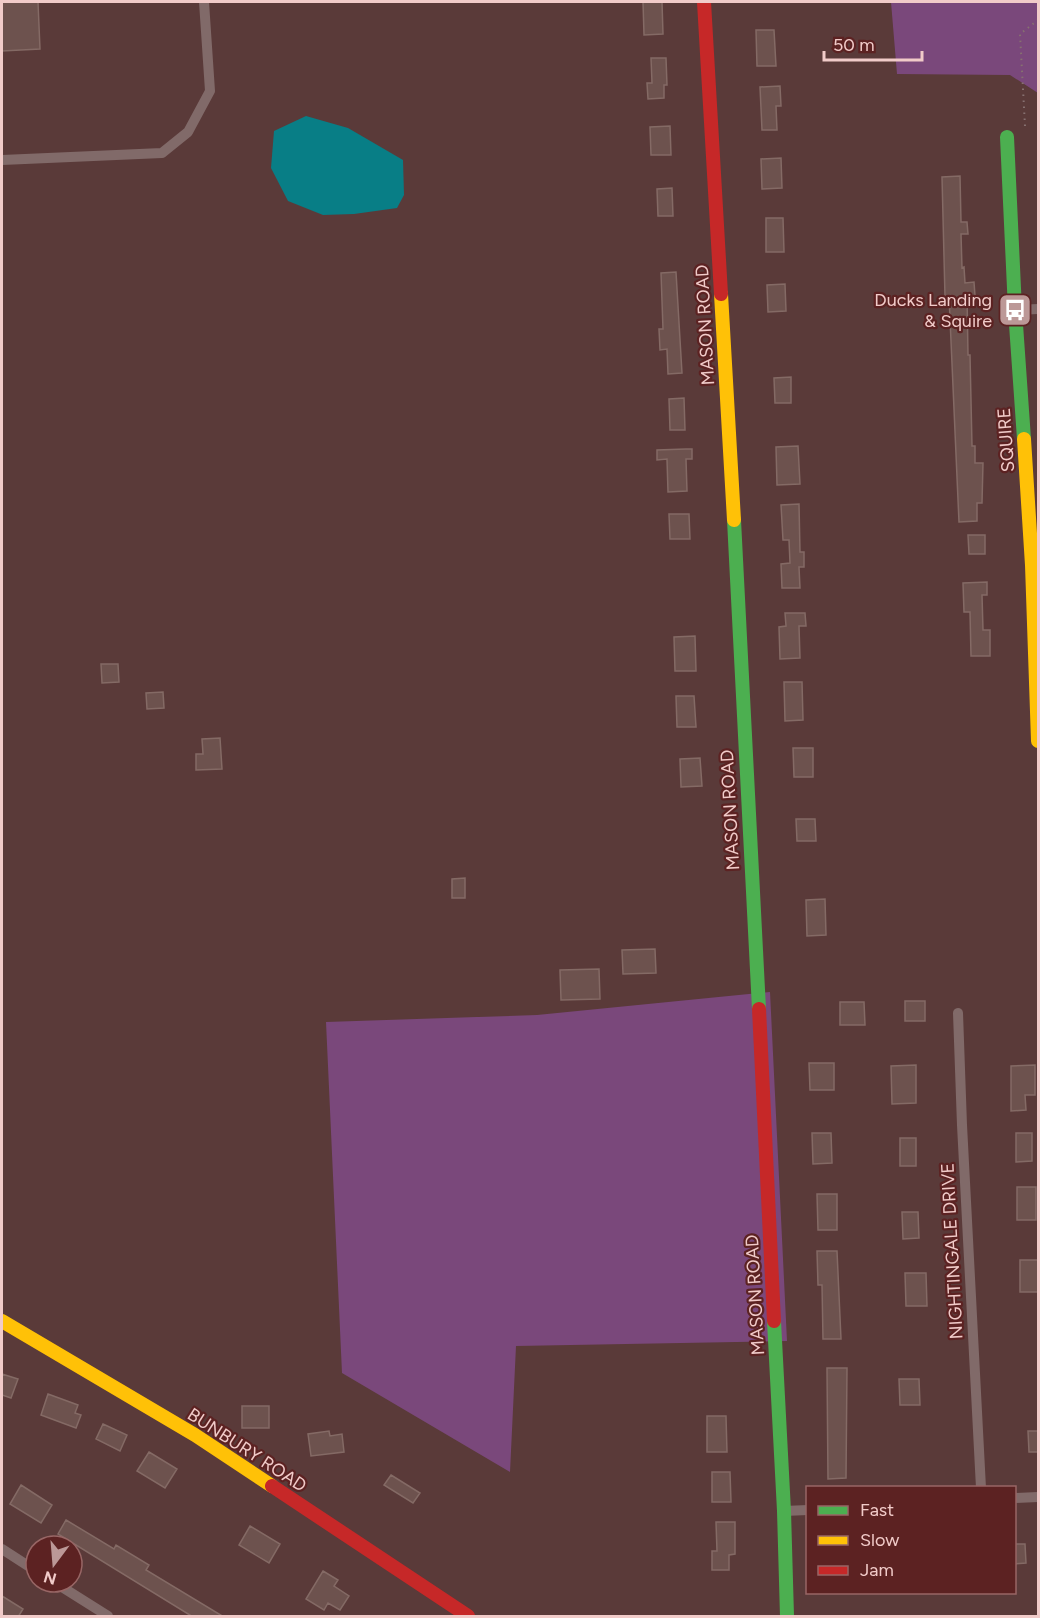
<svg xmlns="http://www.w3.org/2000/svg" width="1040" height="1618" font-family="Figtree,sans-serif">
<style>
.green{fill:#7a487b}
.water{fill:#087e86}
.building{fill:#6d524e;stroke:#846a65;stroke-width:1.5}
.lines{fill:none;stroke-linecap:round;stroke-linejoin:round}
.path{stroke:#867070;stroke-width:2;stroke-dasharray:1.5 4.5;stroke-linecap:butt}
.street{stroke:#816a69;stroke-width:10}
.fast{stroke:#4caf50;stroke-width:14}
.slow{stroke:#ffc107;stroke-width:14}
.jam{stroke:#c62828;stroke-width:14}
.labels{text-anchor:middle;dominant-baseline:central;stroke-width:4.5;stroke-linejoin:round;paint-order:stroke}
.poi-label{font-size:18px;fill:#f1cbc9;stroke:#5c2222;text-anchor:end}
.street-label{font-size:18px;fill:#f1cbc9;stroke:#5c2222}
</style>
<rect width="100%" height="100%" fill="#5a3a39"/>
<path class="green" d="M 891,2 L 1038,2 L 1038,93 L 1010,75 L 897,74 Z
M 770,992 L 787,1341 L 516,1346 L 510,1472 L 342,1373 L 326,1022 L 537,1015 Z"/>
<path class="water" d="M 306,116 L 348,128 L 403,160 L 404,195 L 397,208 L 354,214 L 323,215 L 288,201 L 271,168 L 274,131 Z"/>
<path class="building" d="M 2,2 L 38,2 L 40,49 L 2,51 Z
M 643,2 L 662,2 L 663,34 L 644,35 Z
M 756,30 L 774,30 L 776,66 L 757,66 Z
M 651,58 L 666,58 L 667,85 L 664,85 L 664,98 L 648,99 L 647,83 L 652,83 Z
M 780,86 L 781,106 L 776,106 L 777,130 L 762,130 L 760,87 Z
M 670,126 L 671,155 L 651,155 L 650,127 Z
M 781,158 L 782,188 L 762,189 L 761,159 Z
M 960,176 L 961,222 L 967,222 L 968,234 L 961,234 L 962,268 L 964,267 L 965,283 L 974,282 L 975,296 L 967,296 L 968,355 L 970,355 L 972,446 L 975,446 L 975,463 L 983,463 L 982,503 L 977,503 L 977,521 L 959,522 L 949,296 L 945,297 L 942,177 Z
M 672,188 L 673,216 L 658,216 L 657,189 Z
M 766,218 L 783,218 L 784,252 L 766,252 Z
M 676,272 L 682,373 L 668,374 L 667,349 L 660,350 L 659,329 L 663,329 L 661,273 Z
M 785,284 L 786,311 L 768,312 L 767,285 Z
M 791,377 L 791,403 L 775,403 L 774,378 Z
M 684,398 L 685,430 L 670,430 L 669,399 Z
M 798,446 L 800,484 L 777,485 L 776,447 Z
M 686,449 L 692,449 L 692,459 L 686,459 L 687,491 L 668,492 L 667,459 L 657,460 L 657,450 Z
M 799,504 L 800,552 L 804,552 L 804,567 L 799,567 L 800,588 L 782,588 L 781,564 L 790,563 L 789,540 L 783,540 L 781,505 Z
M 669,514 L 689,514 L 690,539 L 670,539 Z
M 968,535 L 985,535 L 985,554 L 969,554 Z
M 987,582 L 987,595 L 982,595 L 983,630 L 990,630 L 990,656 L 971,656 L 970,612 L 964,612 L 963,583 Z
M 785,613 L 805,613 L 806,626 L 799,626 L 800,658 L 780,659 L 779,627 L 786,626 Z
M 695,636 L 696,671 L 675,671 L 674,637 Z
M 101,664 L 118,664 L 119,682 L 102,683 Z
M 784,682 L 802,682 L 803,720 L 785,721 Z
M 163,692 L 164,708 L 147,709 L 146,693 Z
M 676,696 L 694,696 L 696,727 L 677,727 Z
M 220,738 L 222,769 L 196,770 L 196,754 L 203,754 L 202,739 Z
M 793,748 L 813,748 L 813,777 L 794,777 Z
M 700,758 L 702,786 L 681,787 L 680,759 Z
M 796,819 L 815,819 L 816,841 L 797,841 Z
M 465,878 L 465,898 L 452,898 L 452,879 Z
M 825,899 L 826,935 L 807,936 L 806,900 Z
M 655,949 L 656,973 L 623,974 L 622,950 Z
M 599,969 L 600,999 L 561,1000 L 560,970 Z
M 905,1001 L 925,1001 L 925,1021 L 905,1021 Z
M 840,1002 L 864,1002 L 865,1025 L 840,1025 Z
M 809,1063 L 834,1063 L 834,1090 L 810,1090 Z
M 916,1065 L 916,1103 L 892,1104 L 891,1066 Z
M 1035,1065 L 1035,1095 L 1025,1095 L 1026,1110 L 1011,1111 L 1011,1066 Z
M 812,1133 L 831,1133 L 832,1163 L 813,1164 Z
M 1016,1133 L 1032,1133 L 1032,1161 L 1016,1162 Z
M 900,1138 L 916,1138 L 916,1166 L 900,1166 Z
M 1017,1187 L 1036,1187 L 1036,1220 L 1017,1220 Z
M 817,1194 L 837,1194 L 837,1230 L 818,1230 Z
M 902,1212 L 918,1212 L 919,1238 L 903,1239 Z
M 817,1251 L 837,1251 L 841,1339 L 823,1339 L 822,1285 L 818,1285 Z
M 1020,1260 L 1038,1260 L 1038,1292 L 1020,1292 Z
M 905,1273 L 926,1273 L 927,1306 L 906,1306 Z
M 827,1368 L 847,1368 L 846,1478 L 828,1479 Z
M 2,1374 L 18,1379 L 11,1398 L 2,1395 Z
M 899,1379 L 919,1379 L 920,1405 L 900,1405 Z
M 48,1394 L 78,1405 L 75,1413 L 81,1415 L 76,1428 L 41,1415 Z
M 242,1406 L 269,1406 L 269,1428 L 242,1428 Z
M 707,1416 L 726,1416 L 727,1452 L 707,1452 Z
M 103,1424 L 127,1435 L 120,1451 L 96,1439 Z
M 329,1431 L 330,1436 L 342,1434 L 344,1452 L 311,1456 L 308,1434 Z
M 1028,1431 L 1038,1431 L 1038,1452 L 1029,1452 Z
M 149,1452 L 177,1469 L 165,1488 L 137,1471 Z
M 712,1472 L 730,1472 L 731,1502 L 712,1502 Z
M 391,1475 L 420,1493 L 413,1503 L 384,1485 Z
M 21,1485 L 52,1505 L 41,1523 L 10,1504 Z
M 66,1520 L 114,1549 L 116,1545 L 149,1565 L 146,1570 L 224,1617 L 193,1617 L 58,1534 Z
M 716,1522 L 735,1522 L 735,1554 L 729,1555 L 729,1570 L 712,1570 L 712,1551 L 717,1551 Z
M 250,1526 L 280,1544 L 269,1563 L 239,1545 Z
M 1014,1544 L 1025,1544 L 1026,1563 L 1014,1564 Z
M 323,1571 L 338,1580 L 334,1586 L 349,1596 L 340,1610 L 328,1603 L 324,1610 L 306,1599 Z
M 2,1596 L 23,1609 L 18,1617 L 2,1617 Z"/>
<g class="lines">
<path class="path" d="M 1025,126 L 1020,34 L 1038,20"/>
<path class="street" d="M 2,160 L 162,153 L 188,132 L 210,91 L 204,2
M 1015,310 L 1038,309
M 958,1013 L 962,1125 L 981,1488
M 1014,1498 L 1038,1497
M 784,1511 L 808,1510
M 2,1549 L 36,1571
M 54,1582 L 108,1616"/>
<path class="fast" d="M 1007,137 L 1015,310 L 1024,439
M 734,520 L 759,1009
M 774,1321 L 784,1511 L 787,1616"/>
<path class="slow" d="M 721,294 L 734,520
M 1024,439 L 1032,565 L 1038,741
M 2,1321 L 195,1435 L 272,1486"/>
<path class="jam" d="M 704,2 L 721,294
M 759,1009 L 774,1321
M 272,1486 L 468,1616"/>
</g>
<defs>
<symbol id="bus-square" viewBox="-11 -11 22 22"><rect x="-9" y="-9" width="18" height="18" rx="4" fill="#bc9897" stroke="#5c2222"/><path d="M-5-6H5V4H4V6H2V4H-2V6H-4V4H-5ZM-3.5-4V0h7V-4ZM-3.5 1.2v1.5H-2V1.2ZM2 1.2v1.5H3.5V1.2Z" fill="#fff"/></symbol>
</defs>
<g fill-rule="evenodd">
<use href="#bus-square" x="996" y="291" width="38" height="38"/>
</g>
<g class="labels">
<g class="poi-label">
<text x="992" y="300">Ducks Landing<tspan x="992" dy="21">&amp; Squire</tspan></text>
</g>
<g class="street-label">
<text transform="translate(705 325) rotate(-93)">MASON ROAD</text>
<text transform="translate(1006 440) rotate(-94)">SQUIRE</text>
<text transform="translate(730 810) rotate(-93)">MASON ROAD</text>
<text transform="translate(952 1251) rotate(-93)">NIGHTINGALE DRIVE</text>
<text transform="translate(755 1295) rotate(-93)">MASON ROAD</text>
<text transform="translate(247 1450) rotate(33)">BUNBURY ROAD</text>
</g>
</g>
<rect width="1040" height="1618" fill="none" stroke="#f1cbc9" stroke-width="6"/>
<rect x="806" y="1486" width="210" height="108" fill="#5c2222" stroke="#986665" stroke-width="1.5"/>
<rect x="818" y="1506" width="30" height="9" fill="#4caf50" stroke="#986665" stroke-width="1.5"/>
<text x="860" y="1516" font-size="18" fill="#f1cbc9">Fast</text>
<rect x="818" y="1536" width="30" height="9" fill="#ffc107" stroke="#986665" stroke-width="1.5"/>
<text x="860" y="1546" font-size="18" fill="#f1cbc9">Slow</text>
<rect x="818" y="1566" width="30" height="9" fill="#c62828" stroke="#986665" stroke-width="1.5"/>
<text x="860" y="1576" font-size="18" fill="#f1cbc9">Jam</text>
<g transform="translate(54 1564) rotate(196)"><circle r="28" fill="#5c2222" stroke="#986665" stroke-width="1.5"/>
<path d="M0-4.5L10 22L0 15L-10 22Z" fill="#bc9897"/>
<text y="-9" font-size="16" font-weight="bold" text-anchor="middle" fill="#f1cbc9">N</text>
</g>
<path d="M824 51v9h98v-9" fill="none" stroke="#f1cbc9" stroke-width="3"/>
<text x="833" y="51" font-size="18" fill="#f1cbc9" stroke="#5c2222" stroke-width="4.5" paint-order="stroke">50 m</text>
</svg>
